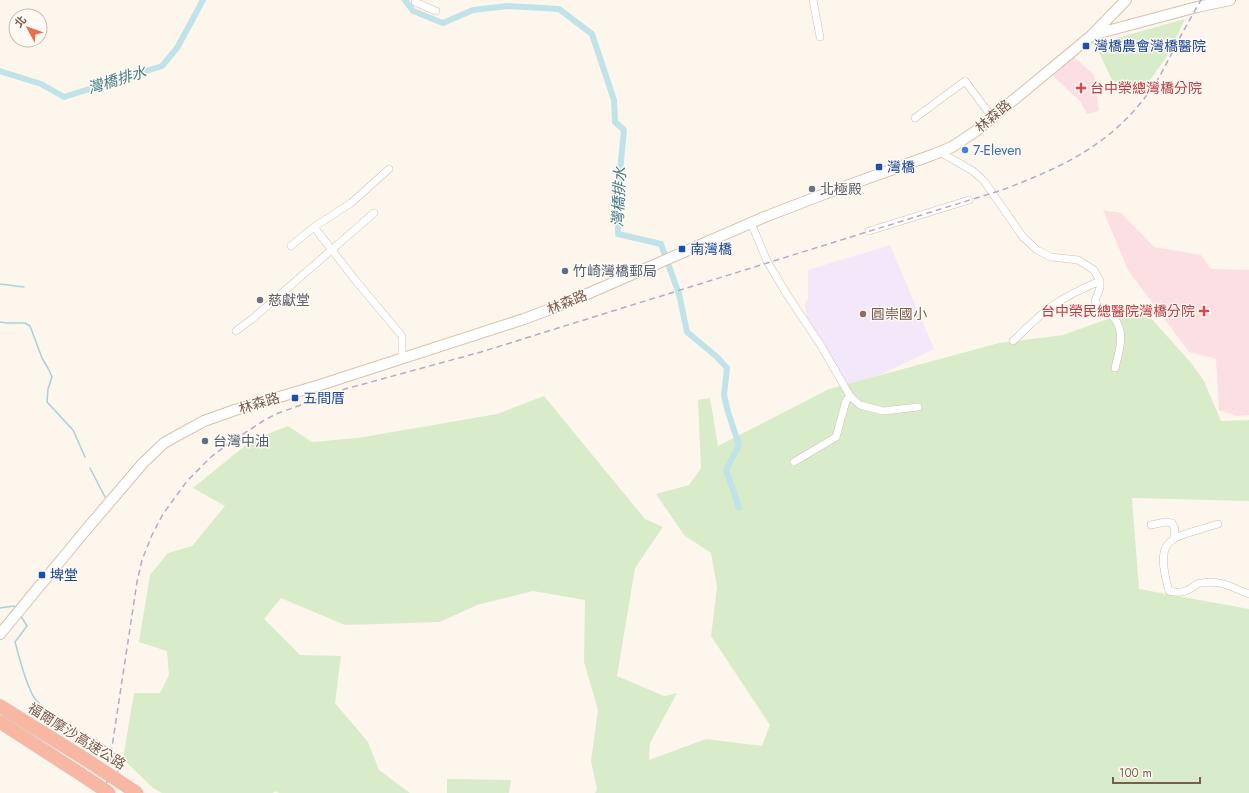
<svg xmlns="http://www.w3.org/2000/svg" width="1249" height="793" font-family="Jost,'Noto Sans TC',sans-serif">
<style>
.education{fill:#f3e8fa}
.medical{fill:#fbdfe3}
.green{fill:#d8ecc9}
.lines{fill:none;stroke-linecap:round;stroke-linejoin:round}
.stream{stroke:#a5d3da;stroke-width:1.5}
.canal{stroke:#bfe3e8;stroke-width:6}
.street-casing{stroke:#d1beb0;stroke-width:8}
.secondary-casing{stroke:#d6c0b0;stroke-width:12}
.highway-casing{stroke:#dad1cd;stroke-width:14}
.street{stroke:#fff;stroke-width:7}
.secondary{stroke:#fff;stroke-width:10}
.highway{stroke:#f7b7a3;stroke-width:13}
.rail{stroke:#b9a8c9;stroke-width:1.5;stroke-dasharray:6 4;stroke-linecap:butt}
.highway-bridge-casing{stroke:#dad1cd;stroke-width:14;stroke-linecap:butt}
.highway-bridge{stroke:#f7b7a3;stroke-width:13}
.transit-dot{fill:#1a4fb4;stroke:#fffaf3;stroke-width:1.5}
.health-dot{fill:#e0444e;stroke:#fffaf3;stroke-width:1.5}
.shop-dot{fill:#3f7fe0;stroke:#fffaf3;stroke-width:1.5}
.worship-dot{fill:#6b7280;stroke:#fffaf3;stroke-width:1.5}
.service-dot{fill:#5c6f8a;stroke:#fffaf3;stroke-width:1.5}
.education-dot{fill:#8d6e63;stroke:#fffaf3;stroke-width:1.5}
.labels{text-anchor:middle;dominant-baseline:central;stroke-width:3;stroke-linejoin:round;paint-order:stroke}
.transit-label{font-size:14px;fill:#164399;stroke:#fffaf3;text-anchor:start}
.health-label{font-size:14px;fill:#be3a42;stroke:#fffaf3;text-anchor:start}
.street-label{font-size:14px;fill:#7a5c4d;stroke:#fffaf3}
.shop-label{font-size:14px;fill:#366cbe;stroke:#fffaf3;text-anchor:start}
.worship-label{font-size:14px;fill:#5b616d;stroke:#fffaf3;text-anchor:start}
.service-label{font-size:14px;fill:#4e5e75;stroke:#fffaf3;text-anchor:start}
.education-label{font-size:14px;fill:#785e54;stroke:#fffaf3;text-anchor:start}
.water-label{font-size:15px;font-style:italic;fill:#437c86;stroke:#fffaf3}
</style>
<rect width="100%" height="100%" fill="#fdf6ec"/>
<path class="education" d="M 890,245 L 934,349 L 851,389 L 808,324 L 805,304 L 808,299 L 808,270 Z"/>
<path class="medical" d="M 1073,56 L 1094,75 L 1099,111 L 1087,114 L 1080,101 L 1052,75 Z
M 1103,210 L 1121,213 L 1154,247 L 1201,255 L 1211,269 L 1249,270 L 1249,415 L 1237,416 L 1219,410 L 1216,359 L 1189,352 L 1128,270 Z"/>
<path class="green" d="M 1185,19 L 1167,56 L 1139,96 L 1112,80 L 1095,44 Z
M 1141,307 L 1192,364 L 1204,381 L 1221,421 L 1249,420 L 1249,501 L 1132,498 L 1139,589 L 1249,609 L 1249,793 L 595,793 L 597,789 L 591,761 L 598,710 L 584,662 L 585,600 L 533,591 L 477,605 L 440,622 L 345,625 L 281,598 L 264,619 L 300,655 L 341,656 L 335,703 L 368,742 L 379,770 L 410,793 L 279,793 L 275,791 L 273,793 L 162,793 L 153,788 L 123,759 L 134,693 L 160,693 L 169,675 L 167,651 L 139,642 L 150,575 L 168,553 L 192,546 L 225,506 L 193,488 L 252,440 L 288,426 L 312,442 L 358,438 L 497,414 L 544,396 L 645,519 L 663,527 L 635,568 L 617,676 L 664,696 L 677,693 L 650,743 L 649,760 L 706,739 L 762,746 L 770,725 L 711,636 L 717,587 L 711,553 L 684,535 L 656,494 L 689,485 L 701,468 L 698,400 L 710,398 L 718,446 L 829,389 L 999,343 L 1063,335 Z
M 447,779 L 511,780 L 509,793 L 447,793 Z"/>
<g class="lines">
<path class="stream" d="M 0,284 L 24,287
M 0,322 L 7,323 L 25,323 L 30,326 L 42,358 L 49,370 L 52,377 L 48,389 L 47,402 L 73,430 L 85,457
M 90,468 L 105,497
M 0,608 L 14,606 L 15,608
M 21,616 L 27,626 L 15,642 C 19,656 27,690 36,700 C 53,720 87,733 109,749
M 114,753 L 121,758 L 117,774"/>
<path class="canal" d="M 405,0 L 413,11 L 443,23 L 473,10 L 507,6 L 559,9 L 592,34 L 614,100 L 615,122 L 624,130 L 618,192 L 618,234 L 661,244 L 679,294 L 687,332 L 717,357 L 727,368 L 724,395 L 728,412 L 739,445 L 726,470 L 739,508
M 0,71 L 41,84 L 64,97 L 162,66 L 177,48 L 203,0"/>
<defs>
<path id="street" d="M 415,0 L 415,2 L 436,11
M 813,0 L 820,37
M 915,118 L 965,81 L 992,117
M 940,152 L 973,171 L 984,181 L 1023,237 L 1037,250 L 1051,257 L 1078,260 L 1094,270 L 1100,281 L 1100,288 L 1095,301 L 1097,304 C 1101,310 1109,313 1114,318 C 1126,332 1119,352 1115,368
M 389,169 L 351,203 L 314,227 L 356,281 L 402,336 L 402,358
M 751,223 L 767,261 L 786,293 L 820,344 L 850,396 L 860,405 L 883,411 L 918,407
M 869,231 L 969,200
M 291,246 L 314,227
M 236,331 L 252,319 L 374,213
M 1013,341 C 1026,329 1038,316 1052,306 C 1067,296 1083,288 1100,281
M 794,462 L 836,437 L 846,401 L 850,396
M 1218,524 C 1171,539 1153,535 1169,591 C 1178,593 1185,593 1193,587 C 1195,585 1198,583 1201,583 C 1223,580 1230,587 1249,594
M 1151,525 L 1165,522 L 1172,523 L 1175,529 L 1174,538"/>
<path id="secondary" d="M 1092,35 L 1197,7 L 1230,0
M 0,634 L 85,531 L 143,463 L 164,443 L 182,433 L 204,421 L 235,410 L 320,385 L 524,319 L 564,304 L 767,216 L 827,193 L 932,155 L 952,147 L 976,131 L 1091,36 L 1126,0"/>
<path id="highway" d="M 0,706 L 85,759
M 0,722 L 79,773"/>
</defs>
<use href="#street" class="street-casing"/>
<use href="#secondary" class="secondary-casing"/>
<use href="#highway" class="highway-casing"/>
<use href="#street" class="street"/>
<use href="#secondary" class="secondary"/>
<use href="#highway" class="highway"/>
<path class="rail" d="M 105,793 L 137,582 L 142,560 L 152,535 L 163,514 L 187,481 L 211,457 L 228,444 L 263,421 L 276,414 L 345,389 L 481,352 L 1002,190 C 1065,166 1115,143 1154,85 C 1161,75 1166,64 1172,53 C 1181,35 1191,17 1201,0"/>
<defs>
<path id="highway-bridge" d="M 85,759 L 137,793
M 79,773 L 109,793"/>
</defs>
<use href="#highway-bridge" class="highway-bridge-casing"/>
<use href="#highway-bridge" class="highway-bridge"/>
</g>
<g class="transit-dot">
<rect x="1082" y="42" width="8" height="8" rx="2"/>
<rect x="875" y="163" width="8" height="8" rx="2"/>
<rect x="678" y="245" width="8" height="8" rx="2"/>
<rect x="291" y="394" width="8" height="8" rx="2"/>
<rect x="38" y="571" width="8" height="8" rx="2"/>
</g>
<g class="health-dot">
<path d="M1079 82h4v4h4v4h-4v4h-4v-4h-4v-4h4z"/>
<path d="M1202 305h4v4h4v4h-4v4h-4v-4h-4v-4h4z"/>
</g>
<circle class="shop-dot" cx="965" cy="150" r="4"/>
<g class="worship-dot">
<circle cx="812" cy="189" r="4"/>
<circle cx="260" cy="300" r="4"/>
</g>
<g class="service-dot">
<circle cx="565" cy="271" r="4"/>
<circle cx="205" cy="441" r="4"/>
</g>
<circle class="education-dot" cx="863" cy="314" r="4"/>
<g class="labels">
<g class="transit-label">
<text x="1094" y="46">灣橋農會灣橋醫院</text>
<text x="887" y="167">灣橋</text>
<text x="690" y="249">南灣橋</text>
<text x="303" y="398">五間厝</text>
<text x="50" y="575">埤堂</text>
</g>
<g class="health-label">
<text x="1090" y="88">台中榮總灣橋分院</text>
<text x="1195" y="311" text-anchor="end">台中榮民總醫院灣橋分院</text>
</g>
<g class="street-label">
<text transform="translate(993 116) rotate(-40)">林森路</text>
<text transform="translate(567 302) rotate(-22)">林森路</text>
<text transform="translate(259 403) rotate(-17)">林森路</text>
<text transform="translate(77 736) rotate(32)">福爾摩沙高速公路</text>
</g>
<g class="shop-label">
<text x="973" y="150">7-Eleven</text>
</g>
<g class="worship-label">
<text x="820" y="189">北極殿</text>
<text x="268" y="300">慈獻堂</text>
</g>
<g class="service-label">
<text x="573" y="271">竹崎灣橋郵局</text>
<text x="213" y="441">台灣中油</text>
</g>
<g class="education-label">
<text x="871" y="314">圓崇國小</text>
</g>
<g class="water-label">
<text transform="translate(117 80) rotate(-17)">灣橋排水</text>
<text transform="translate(619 197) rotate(-87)">灣橋排水</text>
</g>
</g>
<g transform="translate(28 28) rotate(311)"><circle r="19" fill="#fffaf3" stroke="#cabbb1"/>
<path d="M0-3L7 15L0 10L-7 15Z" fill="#e76f51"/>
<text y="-6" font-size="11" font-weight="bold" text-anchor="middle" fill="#7a5c4d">北</text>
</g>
<path d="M1113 777v6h87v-6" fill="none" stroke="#7a5c4d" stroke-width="2"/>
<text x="1119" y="777" font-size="12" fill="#7a5c4d" stroke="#fffaf3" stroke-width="3" paint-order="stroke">100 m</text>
</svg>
